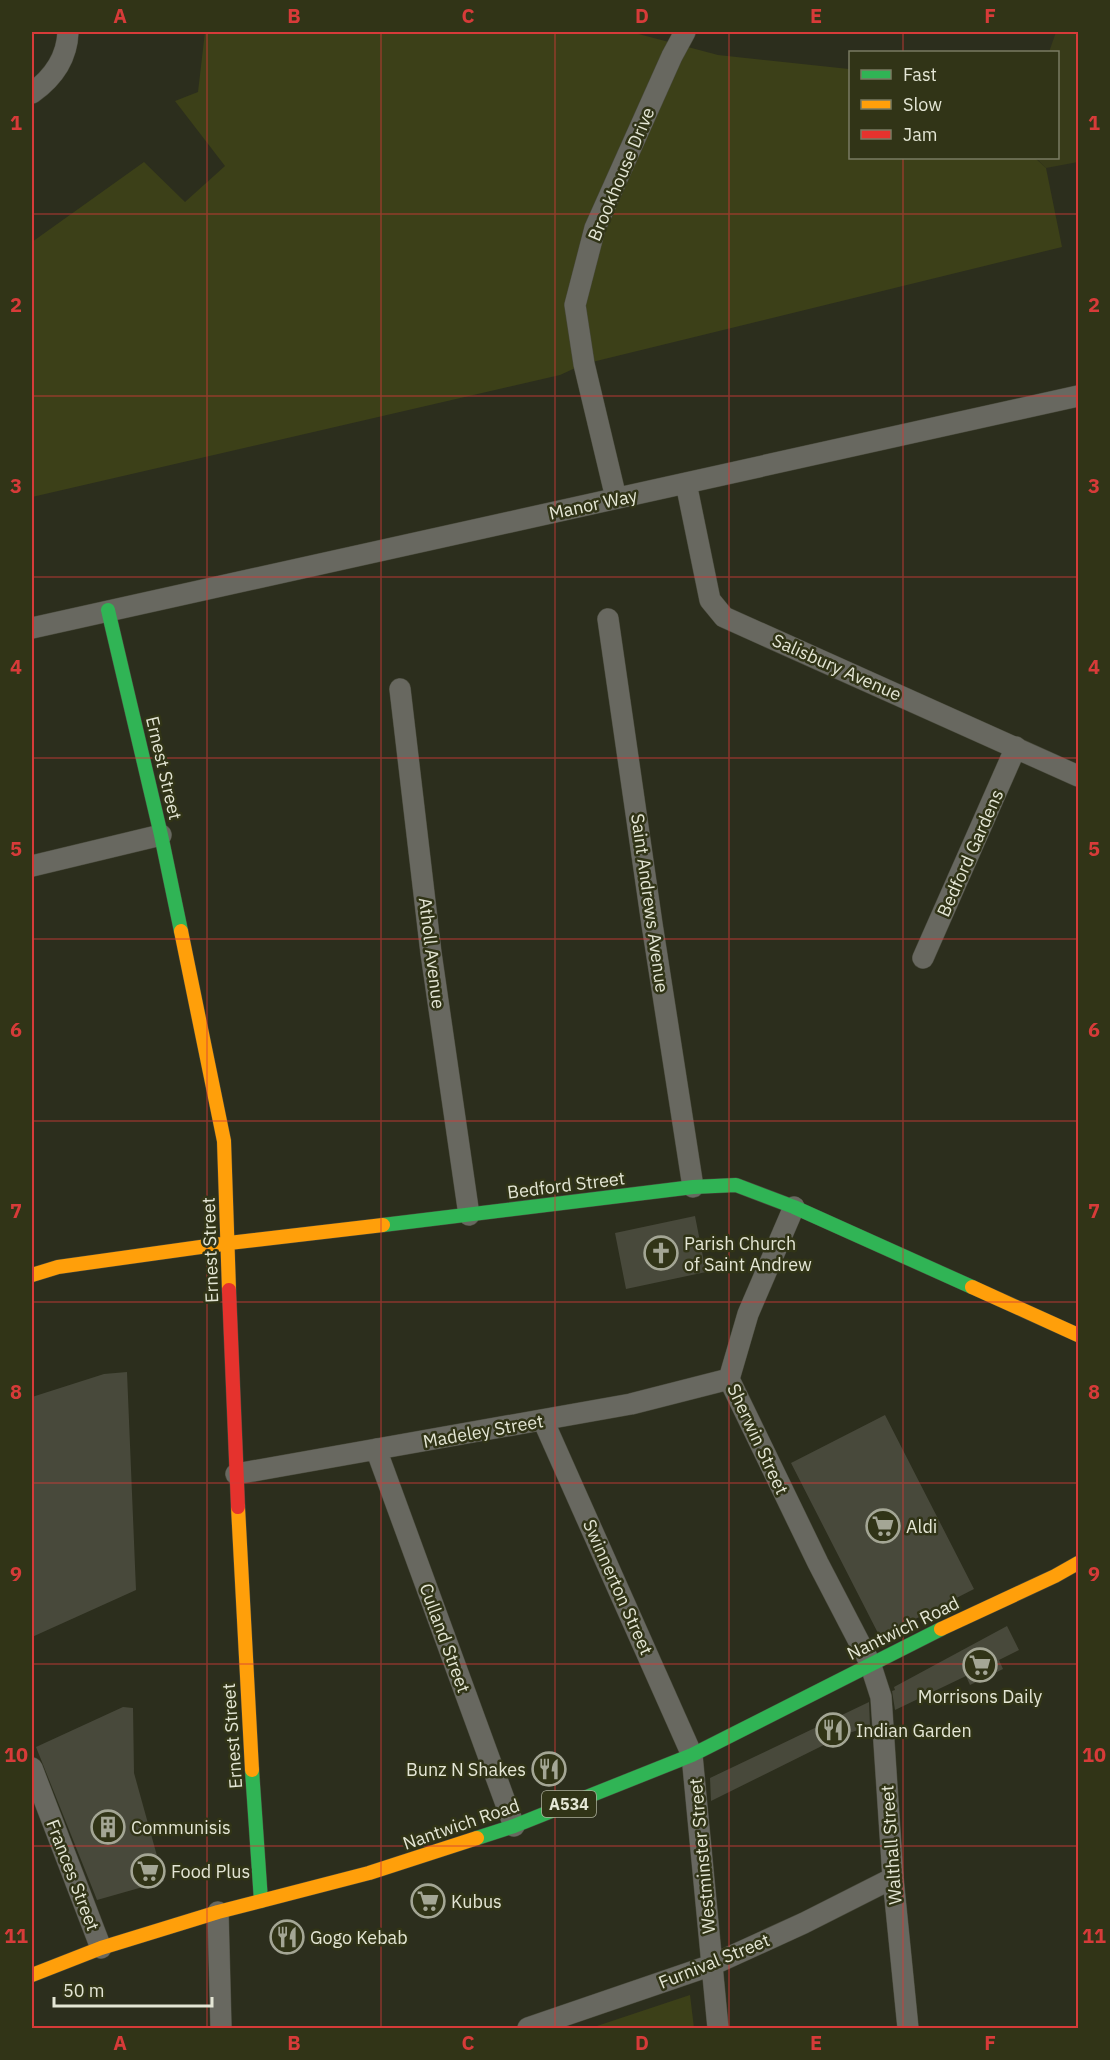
<svg xmlns="http://www.w3.org/2000/svg" width="1110" height="2060" font-family="'IBM Plex Sans',sans-serif">
<style>
.built{fill:#383b19}
.green{fill:#3c4018}
.building{fill:#48493b}
.lines{fill:none;stroke-linecap:round;stroke-linejoin:round}
.street-casing{stroke:#494a3c;stroke-width:22}
.fast-casing{stroke:#494a3c;stroke-width:15}
.slow-casing{stroke:#494a3c;stroke-width:15}
.jam-casing{stroke:#494a3c;stroke-width:15}
.street{stroke:#686860;stroke-width:21}
.fast{stroke:#30b455;stroke-width:14}
.slow{stroke:#ff9f0a;stroke-width:14}
.jam{stroke:#e5322d;stroke-width:14}
.grid{fill:none;stroke:#d73b39;stroke-width:1.5;stroke-opacity:0.55}
.labels{text-anchor:middle;dominant-baseline:central;stroke-width:5;stroke-linejoin:round;paint-order:stroke}
.shield{fill:#313417;stroke:#aeb19c;stroke-width:1.5}
.shield-label{font-size:16px;font-weight:bold;fill:#e4e6d5}
.street-label{font-size:18px;fill:#e4e6d5;stroke:#313417}
.poi-label{font-size:18px;fill:#e4e6d5;stroke:#313417;text-anchor:start}
.neatline{fill:none;stroke:#d73b39;stroke-width:2}
.grid-label{font-size:20px;text-anchor:middle;font-weight:bold;fill:#d73b39}
</style>
<rect width="100%" height="100%" fill="#2c2e1d"/>
<path class="built" d="M 1056,32 L 1078,32 L 1078,162 L 1046,168 L 1036,158 L 1058,158 L 1058,52 L 1049,52 Z"/>
<path class="green" d="M 205,32 L 631,32 L 718,55 L 849,69 L 850,70 L 850,158 L 1035,158 L 1046,168 L 1062,247 L 584,364 L 560,375 L 32,497 L 32,242 L 144,162 L 185,202 L 225,166 L 175,101 L 198,92 Z
M 690,1995 L 694,2028 L 591,2028 Z"/>
<path class="building" d="M 695,1216 L 706,1272 L 626,1289 L 615,1233 Z
M 127,1372 L 136,1590 L 32,1637 L 32,1397 L 104,1374 Z
M 885,1415 L 974,1589 L 880,1637 L 791,1463 Z
M 1007,1626 L 1019,1650 L 999,1660 L 1003,1669 L 970,1685 L 966,1676 L 895,1710 L 892,1691 L 895,1690 L 894,1687 Z
M 869,1702 L 870,1726 L 846,1734 L 711,1801 L 710,1778 Z
M 123,1707 L 133,1708 L 134,1773 L 164,1881 L 97,1900 L 36,1747 Z"/>
<g class="lines">
<defs>
<path id="street" d="M 32,93 C 53,78 67,58 68,32
M 686,483 L 710,600 L 724,617 L 1078,776
M 616,498 L 584,364 L 575,305 L 595,228 L 672,56 L 685,32
M 608,619 L 652,924 L 693,1187
M 32,628 L 1078,396
M 400,689 L 431,953 L 469,1215
M 32,866 L 161,835
M 923,958 L 1016,747
M 794,1207 L 748,1314 L 729,1379 L 818,1563 L 870,1663 L 881,1697 L 893,1878 L 908,2028
M 543,1420 L 692,1755 L 718,2028
M 376,1449 L 514,1826
M 236,1474 L 631,1404 L 729,1379
M 32,1768 L 101,1948
M 218,1912 L 221,2028
M 528,2028 L 712,1965 L 804,1923 L 893,1878"/>
<path id="fast" d="M 108,610 L 161,835 L 181,931
M 383,1225 L 693,1187 L 736,1185 L 794,1207 L 972,1287
M 252,1770 L 261,1901
M 477,1838 L 514,1826 L 692,1755 L 941,1629"/>
<path id="slow" d="M 181,931 L 224,1141 L 229,1290
M 32,1275 L 58,1267 L 229,1243 L 383,1225
M 972,1287 L 1078,1335
M 238,1507 L 252,1770
M 941,1629 L 1055,1576 L 1078,1563
M 32,1975 L 101,1948 L 218,1912 L 369,1873 L 477,1838"/>
<path id="jam" d="M 229,1290 L 238,1507"/>
</defs>
<use href="#street" class="street-casing"/>
<use href="#fast" class="fast-casing"/>
<use href="#slow" class="slow-casing"/>
<use href="#jam" class="jam-casing"/>
<use href="#street" class="street"/>
<use href="#fast" class="fast"/>
<use href="#slow" class="slow"/>
<use href="#jam" class="jam"/>
</g>
<path class="grid" d="M 207,32 L 207,2028M 381,32 L 381,2028M 555,32 L 555,2028M 729,32 L 729,2028M 903,32 L 903,52M 903,158 L 903,2028M 32,214 L 1078,214M 32,396 L 1078,396M 32,577 L 1078,577M 32,758 L 1078,758M 32,939 L 1078,939M 32,1121 L 1078,1121M 32,1302 L 1078,1302M 32,1483 L 1078,1483M 32,1664 L 1078,1664M 32,1846 L 1078,1846"/>
<defs>
<symbol id="church-ring" viewBox="-11 -11 22 22"><circle r="9.5" fill="#313417" stroke="#a4a695" stroke-width="1.5"/><path d="M-1.2-6h2.4v3.5h3.3v2.4h-3.3V6h-2.4V-.1h-3.3v-2.4h3.3Z" fill="#a4a695"/></symbol>
<symbol id="supermarket-ring" viewBox="-11 -11 22 22"><circle r="9.5" fill="#313417" stroke="#a4a695" stroke-width="1.5"/><path d="M-6-5.5h2.5l.6 2H6L4.5 2H-2.5L-4.4-4H-6ZM-1.5 3.2a1.3 1.3 0 1 0 .1 0ZM3 3.2a1.3 1.3 0 1 0 .1 0Z" fill="#a4a695"/></symbol>
<symbol id="restaurant-ring" viewBox="-11 -11 22 22"><circle r="9.5" fill="#313417" stroke="#a4a695" stroke-width="1.5"/><path d="M-5-6h1v4h1v-4h1v4h1v-4h1v5L-1.5 .5V6h-2V.5L-5-1ZM5-6V6H3V1.5H1.5Q1.5-4 5-6Z" fill="#a4a695"/></symbol>
<symbol id="building-ring" viewBox="-11 -11 22 22"><circle r="9.5" fill="#313417" stroke="#a4a695" stroke-width="1.5"/><path d="M-4-6H4V6H1V3H-1V6H-4ZM-2.5-4.3h1.7v1.8h-1.7ZM.8-4.3h1.7v1.8H.8ZM-2.5-1h1.7V.8h-1.7ZM.8-1h1.7V.8H.8Z" fill="#a4a695"/></symbol>
</defs>
<g fill-rule="evenodd">
<use href="#church-ring" x="642" y="1234" width="38" height="38"/>
<use href="#supermarket-ring" x="864" y="1507" width="38" height="38"/>
<use href="#supermarket-ring" x="961" y="1646" width="38" height="38"/>
<use href="#restaurant-ring" x="814" y="1711" width="38" height="38"/>
<use href="#restaurant-ring" x="530" y="1750" width="38" height="38"/>
<use href="#building-ring" x="89" y="1808" width="38" height="38"/>
<use href="#supermarket-ring" x="129" y="1852" width="38" height="38"/>
<use href="#supermarket-ring" x="409" y="1882" width="38" height="38"/>
<use href="#restaurant-ring" x="268" y="1918" width="38" height="38"/>
</g>
<g class="labels">
<rect class="shield" x="542" y="1791" width="54" height="26" rx="4.5"/>
<g class="shield-label">
<text x="569" y="1804">A534</text>
</g>
<g class="street-label">
<text transform="translate(621 174) rotate(-67)">Brookhouse Drive</text>
<text transform="translate(593 504) rotate(-12)">Manor Way</text>
<text transform="translate(837 667) rotate(24)">Salisbury Avenue</text>
<text transform="translate(164 768) rotate(77)">Ernest Street</text>
<text transform="translate(970 853) rotate(-66)">Bedford Gardens</text>
<text transform="translate(650 903) rotate(82)">Saint Andrews Avenue</text>
<text transform="translate(432 953) rotate(83)">Atholl Avenue</text>
<text transform="translate(566 1185) rotate(-7)">Bedford Street</text>
<text transform="translate(210 1250) rotate(-92)">Ernest Street</text>
<text transform="translate(483 1431) rotate(-10)">Madeley Street</text>
<text transform="translate(758 1439) rotate(65)">Sherwin Street</text>
<text transform="translate(618 1587) rotate(66)">Swinnerton Street</text>
<text transform="translate(903 1628) rotate(-26)">Nantwich Road</text>
<text transform="translate(445 1638) rotate(70)">Culland Street</text>
<text transform="translate(232 1736) rotate(-94)">Ernest Street</text>
<text transform="translate(461 1824) rotate(-19)">Nantwich Road</text>
<text transform="translate(891 1845) rotate(-94)">Walthall Street</text>
<text transform="translate(702 1856) rotate(-95)">Westminster Street</text>
<text transform="translate(73 1875) rotate(69)">Frances Street</text>
<text transform="translate(714 1961) rotate(-22)">Furnival Street</text>
</g>
<g class="poi-label">
<text x="684" y="1243">Parish Church<tspan x="684" dy="21">of Saint Andrew</tspan></text>
<text x="906" y="1526">Aldi</text>
<text x="980" y="1696" text-anchor="middle">Morrisons Daily</text>
<text x="856" y="1730">Indian Garden</text>
<text x="526" y="1769" text-anchor="end">Bunz N Shakes</text>
<text x="131" y="1827">Communisis</text>
<text x="171" y="1871">Food Plus</text>
<text x="451" y="1901">Kubus</text>
<text x="310" y="1937">Gogo Kebab</text>
</g>
</g>
<rect width="1110" height="2060" fill="none" stroke="#313417" stroke-width="66"/>
<rect x="849" y="51" width="210" height="108" fill="#313417" stroke="#797b63" stroke-width="1.5"/>
<rect x="861" y="70" width="30" height="9" fill="#30b455" stroke="#797b63" stroke-width="1.5"/>
<text x="903" y="81" font-size="18" fill="#e4e6d5">Fast</text>
<rect x="861" y="100" width="30" height="9" fill="#ff9f0a" stroke="#797b63" stroke-width="1.5"/>
<text x="903" y="111" font-size="18" fill="#e4e6d5">Slow</text>
<rect x="861" y="130" width="30" height="9" fill="#e5322d" stroke="#797b63" stroke-width="1.5"/>
<text x="903" y="141" font-size="18" fill="#e4e6d5">Jam</text>
<path d="M54 1997v9h158v-9" fill="none" stroke="#e4e6d5" stroke-width="3"/>
<text x="63" y="1997" font-size="18" fill="#e4e6d5" stroke="#313417" stroke-width="4.5" paint-order="stroke">50 m</text>
<rect x="33" y="33" width="1044" height="1994" class="neatline"/>
<g class="grid-label">
<text x="120" y="23">A</text>
<text x="294" y="23">B</text>
<text x="468" y="23">C</text>
<text x="642" y="23">D</text>
<text x="816" y="23">E</text>
<text x="990" y="23">F</text>
<text x="16" y="130">1</text>
<text x="1094" y="130">1</text>
<text x="16" y="312">2</text>
<text x="1094" y="312">2</text>
<text x="16" y="493">3</text>
<text x="1094" y="493">3</text>
<text x="16" y="674">4</text>
<text x="1094" y="674">4</text>
<text x="16" y="856">5</text>
<text x="1094" y="856">5</text>
<text x="16" y="1037">6</text>
<text x="1094" y="1037">6</text>
<text x="16" y="1218">7</text>
<text x="1094" y="1218">7</text>
<text x="16" y="1399">8</text>
<text x="1094" y="1399">8</text>
<text x="16" y="1581">9</text>
<text x="1094" y="1581">9</text>
<text x="16" y="1762">10</text>
<text x="1094" y="1762">10</text>
<text x="16" y="1943">11</text>
<text x="1094" y="1943">11</text>
<text x="120" y="2050">A</text>
<text x="294" y="2050">B</text>
<text x="468" y="2050">C</text>
<text x="642" y="2050">D</text>
<text x="816" y="2050">E</text>
<text x="990" y="2050">F</text>
</g>
</svg>
